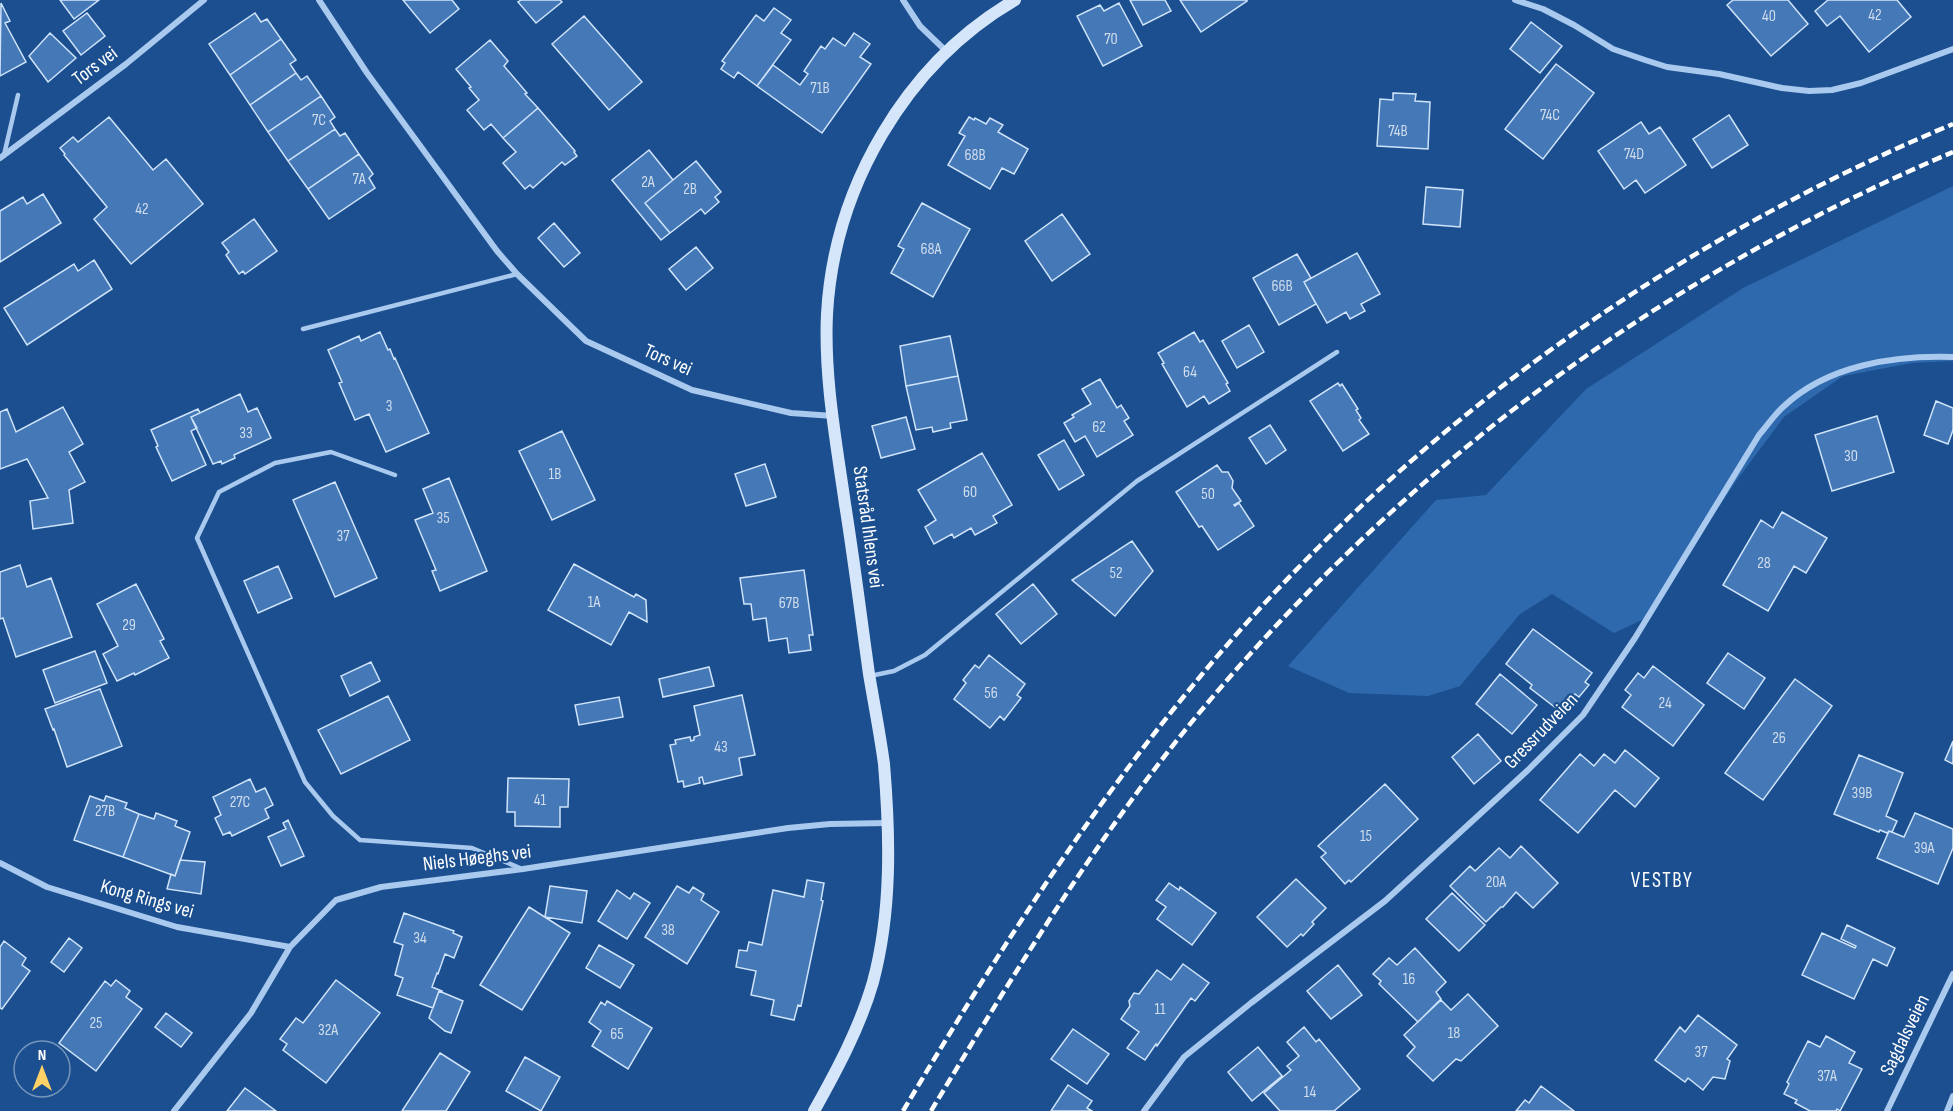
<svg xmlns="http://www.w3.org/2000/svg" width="1953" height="1111" font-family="'Sofia Sans Condensed',sans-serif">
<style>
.green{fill:#2e69ad}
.building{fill:#4478b7;stroke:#cfe3fa;stroke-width:1.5}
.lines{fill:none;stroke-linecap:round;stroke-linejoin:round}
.lane{stroke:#a9c9ee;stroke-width:4.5}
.street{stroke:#a9c9ee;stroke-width:6}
.secondary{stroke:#d6e6fa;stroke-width:12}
.rail{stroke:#fff;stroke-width:4.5;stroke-dasharray:10 4.5;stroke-linecap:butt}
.labels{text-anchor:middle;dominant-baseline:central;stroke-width:4.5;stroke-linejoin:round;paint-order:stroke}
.number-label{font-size:16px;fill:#d0dded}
.street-label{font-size:20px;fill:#fff;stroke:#1b4f8f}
.neighbourhood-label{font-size:21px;letter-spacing:1.5px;fill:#fff;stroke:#1b4f8f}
</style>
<rect width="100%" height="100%" fill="#1b4f8f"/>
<path class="green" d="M 1953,186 L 1953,361 L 1912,363 L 1843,376 L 1784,417 L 1734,484 L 1646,618 L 1614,633 L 1552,594 L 1520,614 L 1460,686 L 1428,696 L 1349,693 L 1288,666 L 1436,500 L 1486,495 L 1586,389 L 1743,288 Z"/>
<path class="building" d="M 60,0 L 99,0 L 74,19 Z
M 403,0 L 452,0 L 459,9 L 430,33 Z
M 521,0 L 560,0 L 562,2 L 536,23 L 518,2 Z
M 1130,0 L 1165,0 L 1171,11 L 1143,25 Z
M 1180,0 L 1247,0 L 1247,1 L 1201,32 Z
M 1733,0 L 1788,0 L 1808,24 L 1771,56 L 1727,5 Z
M 1828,0 L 1897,0 L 1911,17 L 1869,52 L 1840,16 L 1827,26 L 1815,11 Z
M 1,3 L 10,21 L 5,23 L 26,62 L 0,76 Z
M 1119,3 L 1142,46 L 1103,66 L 1077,16 L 1100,5 L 1104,11 Z
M 774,8 L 791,20 L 781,33 L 791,40 L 757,86 L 738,72 L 734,78 L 721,69 L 725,63 L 722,61 L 756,15 L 764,21 Z
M 87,13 L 105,36 L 81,55 L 63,31 Z
M 255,13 L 261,22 L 267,19 L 281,39 L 230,75 L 209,44 Z
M 584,16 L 642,82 L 609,110 L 552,44 Z
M 1531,22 L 1562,46 L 1540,73 L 1510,49 Z
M 50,33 L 76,58 L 48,82 L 29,56 Z
M 854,33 L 870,44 L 860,57 L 871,64 L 822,133 L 757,86 L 773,65 L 800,85 L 808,74 L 804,71 L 821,46 L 825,49 L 833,38 L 845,46 Z
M 281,39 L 296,60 L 290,64 L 296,73 L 250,105 L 230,75 Z
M 490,40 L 508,61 L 504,66 L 527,93 L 525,94 L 538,108 L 503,138 L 491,124 L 484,130 L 467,110 L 479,100 L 469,88 L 471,87 L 456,69 Z
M 1556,64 L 1594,93 L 1543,159 L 1505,129 Z
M 296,73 L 301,80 L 307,76 L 321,96 L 268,132 L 250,105 Z
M 1393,93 L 1416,94 L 1415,101 L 1430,102 L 1428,149 L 1377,146 L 1380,99 L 1393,100 Z
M 321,96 L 335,117 L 330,121 L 335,129 L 288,161 L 268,132 Z
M 538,108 L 575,151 L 574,152 L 577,156 L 565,165 L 562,162 L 533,188 L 530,185 L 525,189 L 503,163 L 516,152 L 503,138 Z
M 1729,115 L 1748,145 L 1712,168 L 1693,139 Z
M 109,117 L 153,170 L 166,159 L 203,204 L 131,264 L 94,219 L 107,207 L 64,155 L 65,154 L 60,148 L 73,137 L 78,142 Z
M 969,117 L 974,120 L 975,118 L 986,124 L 990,118 L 1003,125 L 998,132 L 1028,149 L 1014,174 L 1002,168 L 990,189 L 948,165 L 965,136 L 959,133 Z
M 1641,122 L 1649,134 L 1660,127 L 1686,165 L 1645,193 L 1636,180 L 1624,189 L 1598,151 Z
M 335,129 L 340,136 L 345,133 L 359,154 L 308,189 L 288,161 Z
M 649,150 L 673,180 L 645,203 L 670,233 L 661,240 L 612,180 Z
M 359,154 L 373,174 L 369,178 L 375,188 L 329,219 L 308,189 Z
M 696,161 L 721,192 L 715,197 L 719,202 L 705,214 L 701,209 L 670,233 L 645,203 Z
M 1426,187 L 1463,190 L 1460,227 L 1423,224 Z
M 43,194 L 61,223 L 0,262 L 0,211 L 23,197 L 27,204 Z
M 922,203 L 970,229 L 933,297 L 891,273 L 904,249 L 898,246 Z
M 1062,214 L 1090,254 L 1052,281 L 1025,241 Z
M 254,219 L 277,251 L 245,274 L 243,271 L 239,274 L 226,255 L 229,252 L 222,243 Z
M 554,223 L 580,253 L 564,267 L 538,238 Z
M 696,247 L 713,268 L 686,290 L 669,269 Z
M 1357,253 L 1380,294 L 1361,304 L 1365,311 L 1350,319 L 1346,312 L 1327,323 L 1304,282 Z
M 1297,254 L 1311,278 L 1304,282 L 1316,304 L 1279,325 L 1253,278 Z
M 94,260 L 112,289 L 27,345 L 4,308 L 74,264 L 78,271 Z
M 1249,325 L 1264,352 L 1237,368 L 1222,341 Z
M 380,332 L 388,350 L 390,349 L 394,359 L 395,358 L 429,433 L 386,452 L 369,414 L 355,420 L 339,383 L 342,382 L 328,350 L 359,336 L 361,341 Z
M 1194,332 L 1200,342 L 1203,340 L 1228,383 L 1226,384 L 1230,391 L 1209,404 L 1204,396 L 1187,407 L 1162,364 L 1164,363 L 1158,353 Z
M 950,336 L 958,376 L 906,386 L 900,346 Z
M 958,376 L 967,420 L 950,423 L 951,428 L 933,432 L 932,427 L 916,430 L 906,386 Z
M 1100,379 L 1117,408 L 1121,405 L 1129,418 L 1124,421 L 1133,435 L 1097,457 L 1085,436 L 1075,442 L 1064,423 L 1074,417 L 1072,415 L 1091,404 L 1082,389 Z
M 1338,383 L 1340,386 L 1342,384 L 1358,409 L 1356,410 L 1361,418 L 1359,420 L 1369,434 L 1343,451 L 1310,401 Z
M 240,394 L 248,412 L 257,408 L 271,438 L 234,455 L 235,458 L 222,464 L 221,461 L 213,464 L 191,417 Z
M 1936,401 L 1953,408 L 1953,430 L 1948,444 L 1924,435 Z
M 63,407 L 83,444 L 69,452 L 85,482 L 69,490 L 73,523 L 33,529 L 30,501 L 48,498 L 27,459 L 0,469 L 0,412 L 7,409 L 16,432 Z
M 198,409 L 200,413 L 191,417 L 197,428 L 191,431 L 206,465 L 172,481 L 156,447 L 158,446 L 151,430 Z
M 1877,416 L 1894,472 L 1832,491 L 1815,435 Z
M 906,417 L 915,449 L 881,458 L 872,426 Z
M 1270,425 L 1286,450 L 1266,464 L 1249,438 Z
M 562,431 L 595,500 L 552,520 L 519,451 Z
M 1064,440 L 1084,475 L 1059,490 L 1038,455 Z
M 982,453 L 1012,505 L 993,516 L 997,523 L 975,535 L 971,528 L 954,538 L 952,534 L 934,544 L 925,527 L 936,520 L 918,490 Z
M 765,464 L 776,497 L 746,506 L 735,474 Z
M 1217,465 L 1222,472 L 1228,472 L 1233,481 L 1232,488 L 1241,501 L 1234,505 L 1235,506 L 1239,503 L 1254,526 L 1218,550 L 1202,526 L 1199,527 L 1176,492 Z
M 449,478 L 487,571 L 440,591 L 432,571 L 436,570 L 415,520 L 433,513 L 423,489 Z
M 335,482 L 377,578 L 335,597 L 293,500 Z
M 1782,512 L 1827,538 L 1806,573 L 1794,566 L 1768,611 L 1723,585 L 1761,520 L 1773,528 Z
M 1132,541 L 1153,571 L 1115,616 L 1072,580 Z
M 574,564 L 634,597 L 636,594 L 646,600 L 647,622 L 629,612 L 611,645 L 548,610 Z
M 20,565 L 27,587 L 51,578 L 72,637 L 16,657 L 3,618 L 0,619 L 0,572 Z
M 278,566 L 292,598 L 258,613 L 244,581 Z
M 804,570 L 813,635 L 809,635 L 811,650 L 789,653 L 787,638 L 769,641 L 766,618 L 753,620 L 751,604 L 744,604 L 740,578 Z
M 136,584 L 164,639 L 160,641 L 169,658 L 135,675 L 134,673 L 117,681 L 103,654 L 118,646 L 97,604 Z
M 1033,584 L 1057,614 L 1021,644 L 996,614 Z
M 1533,629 L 1592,673 L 1585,682 L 1589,685 L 1579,697 L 1575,694 L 1561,712 L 1530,688 L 1532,685 L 1506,664 Z
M 95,651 L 107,683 L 55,703 L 43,670 Z
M 1728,653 L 1765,678 L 1744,709 L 1707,683 Z
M 989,655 L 1025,684 L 1017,695 L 1021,698 L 1004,720 L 1000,716 L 990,728 L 954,699 L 966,683 L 963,680 L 975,665 L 979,668 Z
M 371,662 L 380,681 L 350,696 L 341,676 Z
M 1653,666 L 1704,705 L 1673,746 L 1622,707 L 1631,695 L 1625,690 L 1638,673 L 1644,678 Z
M 709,667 L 714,686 L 663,697 L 659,679 Z
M 1500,674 L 1537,705 L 1512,734 L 1476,704 Z
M 1795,679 L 1832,706 L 1763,800 L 1725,773 Z
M 100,689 L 122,746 L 67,767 L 54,729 L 53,730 L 45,709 Z
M 742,695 L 755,755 L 739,758 L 742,775 L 704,784 L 702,777 L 699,778 L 700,783 L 684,787 L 683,781 L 678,782 L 670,745 L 676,744 L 675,740 L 690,737 L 691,741 L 694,740 L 694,737 L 700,735 L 694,706 Z
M 388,696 L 410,740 L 341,774 L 318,730 Z
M 619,697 L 623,717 L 579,725 L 575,705 Z
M 1478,734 L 1501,761 L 1474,784 L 1452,757 Z
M 1953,741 L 1953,764 L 1945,760 Z
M 1625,750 L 1659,778 L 1635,807 L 1615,790 L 1578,833 L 1540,800 L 1580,754 L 1594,766 L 1604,754 L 1615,763 Z
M 1859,755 L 1903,773 L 1886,816 L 1897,821 L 1892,832 L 1889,831 L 1887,833 L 1880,830 L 1879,832 L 1834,814 Z
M 508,778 L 569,779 L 568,807 L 560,807 L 560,827 L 515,826 L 515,812 L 507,812 Z
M 250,779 L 256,792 L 265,788 L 273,805 L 265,809 L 269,818 L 232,836 L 230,832 L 223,835 L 215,818 L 221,815 L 213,797 Z
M 1385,784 L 1418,819 L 1351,882 L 1349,880 L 1345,884 L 1321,857 L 1326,853 L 1318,846 Z
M 90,796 L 104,801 L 106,796 L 127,803 L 125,808 L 139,814 L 123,857 L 74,840 Z
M 156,813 L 177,821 L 175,826 L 190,832 L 175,876 L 123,857 L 139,814 L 154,819 Z
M 1915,813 L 1953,829 L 1953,848 L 1938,884 L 1877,858 L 1889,831 L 1904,837 Z
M 288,820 L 304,856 L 281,866 L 268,837 L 286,829 L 283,823 Z
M 1521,846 L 1558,883 L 1533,908 L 1516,892 L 1503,907 L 1501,907 L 1486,922 L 1450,886 L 1470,866 L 1475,871 L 1499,848 L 1510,858 Z
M 180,860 L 205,862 L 201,894 L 167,889 L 171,874 L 175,876 Z
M 1296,879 L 1326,908 L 1312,922 L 1314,924 L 1303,936 L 1301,934 L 1287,947 L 1257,917 Z
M 807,880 L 824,883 L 821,900 L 823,901 L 801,1006 L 798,1005 L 794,1020 L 771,1015 L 774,1000 L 751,995 L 756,971 L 736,967 L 739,950 L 747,951 L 749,942 L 762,945 L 773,890 L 804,897 Z
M 1169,883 L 1179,890 L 1180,887 L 1216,913 L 1192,945 L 1157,919 L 1166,907 L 1156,900 Z
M 550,886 L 587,891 L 582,923 L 545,917 Z
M 677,886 L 689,893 L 693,887 L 704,894 L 701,900 L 719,912 L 687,964 L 645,937 Z
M 617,890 L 630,899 L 634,893 L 650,903 L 627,939 L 598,921 Z
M 1452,893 L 1485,925 L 1459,951 L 1426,919 Z
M 529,907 L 570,933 L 522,1010 L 480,985 Z
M 404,913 L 454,931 L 453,933 L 462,937 L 454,958 L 445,954 L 438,974 L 437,973 L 432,987 L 442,991 L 441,992 L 439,991 L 433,1008 L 397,995 L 403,978 L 395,975 L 403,945 L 394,942 Z
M 1847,925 L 1895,948 L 1887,966 L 1873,959 L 1854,999 L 1802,975 L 1822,933 L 1855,948 L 1856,946 L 1841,939 Z
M 69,938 L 82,948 L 64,972 L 51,962 Z
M 4,941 L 26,958 L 22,965 L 30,971 L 2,1009 L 0,1008 L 0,947 Z
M 599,945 L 634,965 L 620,988 L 586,968 Z
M 1415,948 L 1446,982 L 1436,992 L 1441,999 L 1418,1022 L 1379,984 L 1381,981 L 1373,974 L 1389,958 L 1397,965 Z
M 1183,964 L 1209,983 L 1195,1001 L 1191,998 L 1157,1046 L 1156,1044 L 1145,1060 L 1127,1048 L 1139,1032 L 1121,1019 L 1130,1006 L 1129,1001 L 1134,993 L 1139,994 L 1157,970 L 1171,980 Z
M 1338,965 L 1362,995 L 1331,1019 L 1307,991 Z
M 116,980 L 130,991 L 126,997 L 142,1009 L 96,1071 L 59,1043 L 105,981 L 111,986 Z
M 336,980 L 380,1013 L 326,1083 L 283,1050 L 287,1044 L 280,1039 L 296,1018 L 303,1023 Z
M 439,991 L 463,1001 L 451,1033 L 445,1031 L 429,1018 Z
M 1468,994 L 1498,1026 L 1461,1061 L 1456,1059 L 1433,1081 L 1407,1056 L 1415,1047 L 1404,1035 L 1441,1000 L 1451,1010 Z
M 607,1001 L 652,1028 L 628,1069 L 592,1046 L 601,1031 L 589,1022 L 601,1002 L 605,1005 Z
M 166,1013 L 192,1033 L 181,1047 L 155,1027 Z
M 1698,1015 L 1737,1045 L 1727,1059 L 1730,1061 L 1725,1079 L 1713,1077 L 1703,1090 L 1688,1078 L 1685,1082 L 1655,1060 L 1680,1027 L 1685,1032 Z
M 1304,1027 L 1316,1042 L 1319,1039 L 1360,1089 L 1334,1111 L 1280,1111 L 1264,1093 L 1291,1070 L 1287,1066 L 1299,1056 L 1287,1042 Z
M 1073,1029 L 1109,1054 L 1087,1084 L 1051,1059 Z
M 1826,1036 L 1855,1052 L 1849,1063 L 1862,1069 L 1840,1111 L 1837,1109 L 1836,1111 L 1810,1111 L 1795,1103 L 1797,1100 L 1784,1094 L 1789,1084 L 1787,1082 L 1808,1041 L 1820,1047 Z
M 1258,1047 L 1282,1076 L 1252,1101 L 1228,1072 Z
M 440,1053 L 470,1072 L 446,1111 L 402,1111 Z
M 525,1057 L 560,1077 L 541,1111 L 506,1091 Z
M 1068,1085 L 1092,1101 L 1087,1108 L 1092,1111 L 1051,1111 Z
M 1541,1086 L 1574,1111 L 1516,1111 L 1525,1100 L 1529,1103 Z
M 245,1088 L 276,1111 L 227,1111 Z"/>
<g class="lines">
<path class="lane" d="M 4,155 L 18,95
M 303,329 L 517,274
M 395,475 L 331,452 L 275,463 L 219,492 L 197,538 L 305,782 L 333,816 L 360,840 L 472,848 L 520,868
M 870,676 L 894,671 L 925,655 L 1137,481 L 1337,352"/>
<path class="street" d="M 319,0 L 367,73 L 497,251 L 517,274 L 586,341 L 692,390 L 791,413 L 833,416
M 903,0 L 920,26 L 946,51
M 1515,0 L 1543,9 L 1574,25 L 1613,49 L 1645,60 L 1667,67 L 1719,74 L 1782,88 L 1809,91 L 1832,90 L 1861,83 L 1953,49
M 0,158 L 126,64 L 204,0
M 0,863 L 47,887 L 177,927 L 290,947
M 174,1111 L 251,1013 L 290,947 L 336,900 L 381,887 L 523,869 L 788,828 L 830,824 L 888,823
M 1144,1111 L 1184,1057 L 1251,1003 L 1385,901 L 1528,770 L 1583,715 L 1635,638 L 1759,435 C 1767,426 1774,415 1783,407 C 1827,365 1895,355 1953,357
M 1887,1111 L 1953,974
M 1947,1111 L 1953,1096"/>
<path class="secondary" d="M 814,1111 C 837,1070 860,1027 873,982 C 892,911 890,836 884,764 C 880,734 874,704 869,674 C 861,617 854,560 845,504 C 836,441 824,377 827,314 C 834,188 905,64 1015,0"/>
<path class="rail" d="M 903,1111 C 991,963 1084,817 1194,684 C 1396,439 1661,246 1953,124
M 931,1111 C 1010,980 1090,848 1186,729 C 1391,477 1654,279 1953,152"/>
</g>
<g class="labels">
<g class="number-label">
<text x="1875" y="15">42</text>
<text x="1769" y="16">40</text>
<text x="1111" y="39">70</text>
<text x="820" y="88">71B</text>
<text x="1550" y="115">74C</text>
<text x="319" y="120">7C</text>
<text x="1398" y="131">74B</text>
<text x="1634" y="154">74D</text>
<text x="975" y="155">68B</text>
<text x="359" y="179">7A</text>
<text x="648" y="182">2A</text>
<text x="690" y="189">2B</text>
<text x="142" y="209">42</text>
<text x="931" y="249">68A</text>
<text x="1282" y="286">66B</text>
<text x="1190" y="372">64</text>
<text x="389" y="406">3</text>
<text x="1099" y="427">62</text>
<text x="246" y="433">33</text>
<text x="1851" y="456">30</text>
<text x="555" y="474">1B</text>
<text x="970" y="492">60</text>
<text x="1208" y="494">50</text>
<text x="443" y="518">35</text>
<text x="343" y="536">37</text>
<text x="1764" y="563">28</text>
<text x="1116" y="573">52</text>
<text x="594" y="602">1A</text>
<text x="789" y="603">67B</text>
<text x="129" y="625">29</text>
<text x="991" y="693">56</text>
<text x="1665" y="703">24</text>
<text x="1779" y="738">26</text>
<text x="721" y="747">43</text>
<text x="1862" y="793">39B</text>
<text x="540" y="800">41</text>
<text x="240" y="802">27C</text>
<text x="105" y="811">27B</text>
<text x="1366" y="836">15</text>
<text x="1924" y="848">39A</text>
<text x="1496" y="882">20A</text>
<text x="668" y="930">38</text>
<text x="420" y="938">34</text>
<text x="1409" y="979">16</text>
<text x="1160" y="1009">11</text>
<text x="96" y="1023">25</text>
<text x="328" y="1030">32A</text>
<text x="1454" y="1033">18</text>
<text x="617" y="1034">65</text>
<text x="1701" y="1052">37</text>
<text x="1827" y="1076">37A</text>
<text x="1310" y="1092">14</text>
</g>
<g class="street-label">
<text transform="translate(95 66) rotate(-37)">Tors vei</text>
<text transform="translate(668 360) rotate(24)">Tors vei</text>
<text transform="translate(868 527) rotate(82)">Statsråd Ihlens vei</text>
<text transform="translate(1541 731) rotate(-46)">Gressrudveien</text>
<text transform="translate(477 858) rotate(-7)">Niels Høeghs vei</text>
<text transform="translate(147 899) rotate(16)">Kong Rings vei</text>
<text transform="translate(1905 1035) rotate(-64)">Sagdalsveien</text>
</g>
<g class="neighbourhood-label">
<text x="1662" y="880">VESTBY</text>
</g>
</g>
<g transform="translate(42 1069)"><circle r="28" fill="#1b4f8f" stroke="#7695bc" stroke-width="1.5"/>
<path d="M0-4.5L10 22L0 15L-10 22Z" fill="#ffd166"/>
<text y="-9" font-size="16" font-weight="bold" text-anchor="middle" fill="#ffffff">N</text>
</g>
</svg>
